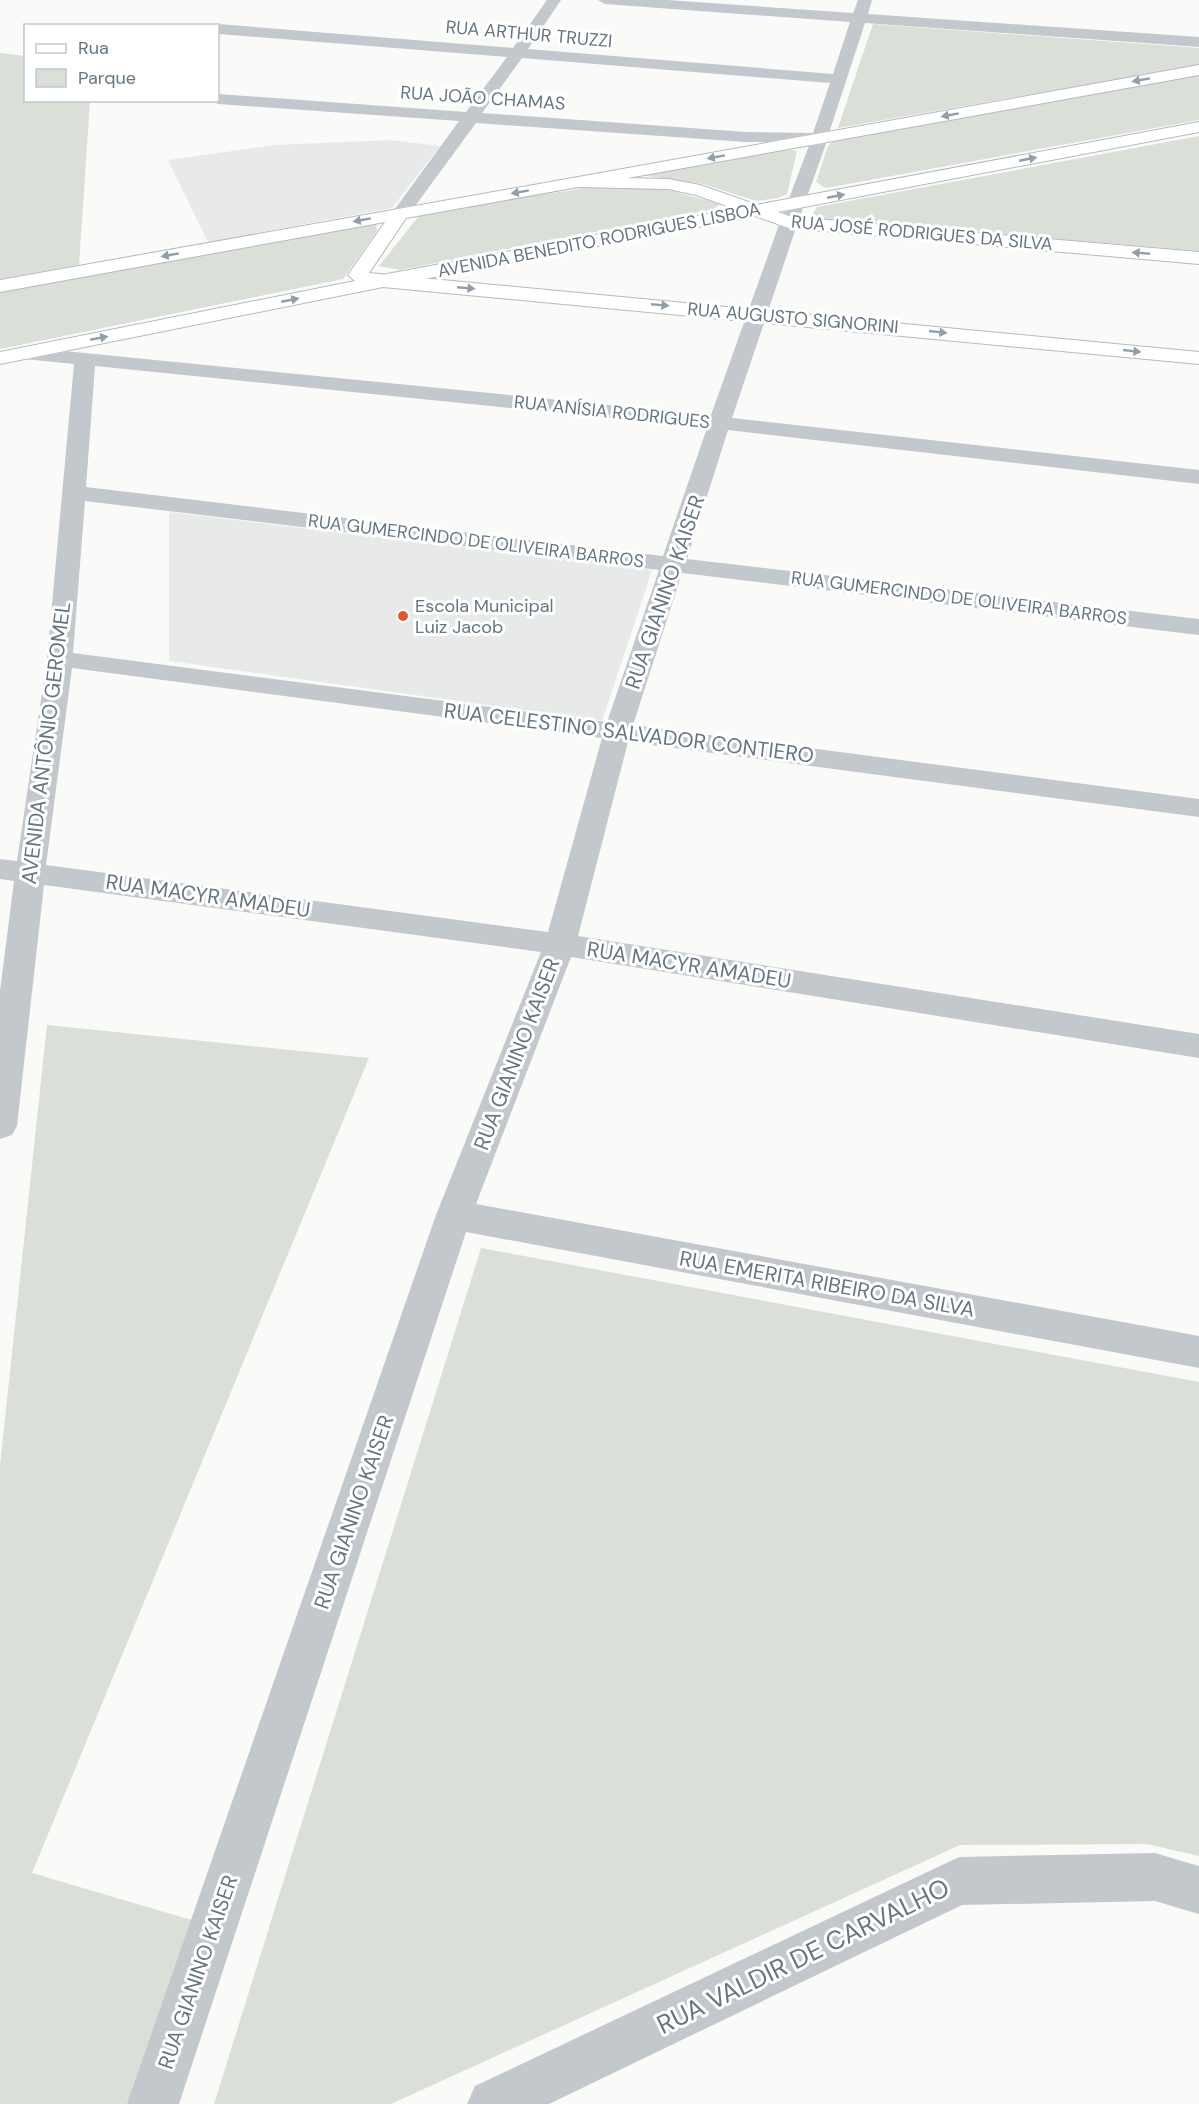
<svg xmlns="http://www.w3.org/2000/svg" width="1199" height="2104" font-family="'DM Sans',sans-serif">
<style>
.built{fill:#e8e9e9}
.green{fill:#dadfd7}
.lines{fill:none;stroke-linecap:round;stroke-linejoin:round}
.secondary-casing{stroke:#b3babf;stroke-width:2}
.primary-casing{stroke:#b5babe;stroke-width:2}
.minor{fill:#c3c8cc;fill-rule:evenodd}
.tertiary{fill:#c3c8cc;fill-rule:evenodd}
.secondary{fill:#fff;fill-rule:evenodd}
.primary{fill:#fff;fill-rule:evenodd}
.oneway{fill:#939fa8}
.poi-dot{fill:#e4572e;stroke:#fff;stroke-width:2}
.labels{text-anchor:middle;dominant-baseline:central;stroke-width:6;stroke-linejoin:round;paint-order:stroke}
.far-street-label{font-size:18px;fill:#657683;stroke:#fff}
.far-poi-label{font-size:18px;fill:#657683;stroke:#fff;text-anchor:start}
.street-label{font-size:21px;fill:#657683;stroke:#fff}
.near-street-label{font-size:26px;fill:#657683;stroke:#fff}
</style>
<rect width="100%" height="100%" fill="#fafaf8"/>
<path class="built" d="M 391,140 L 440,146 L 392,208 L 208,242 L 168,160 L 275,145 Z
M 169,512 L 652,570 L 602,721 L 169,661 Z"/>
<path class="green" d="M 873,24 L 1199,48 L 1199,65 L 838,128 Z
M 0,53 L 25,56 L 26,100 L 90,101 L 79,265 L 0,279 Z
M 1199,73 L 1199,120 L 826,188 L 816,182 L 828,146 L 835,139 Z
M 1199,136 L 1199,251 L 810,218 L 817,207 Z
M 779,148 L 797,151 L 787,194 L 778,198 L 756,201 L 703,184 L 640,175 Z
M 634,186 L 672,191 L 720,204 L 714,209 L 399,270 L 379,266 L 422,212 L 594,187 Z
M 376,223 L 377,231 L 343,279 L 0,349 L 0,290 Z
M 47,1025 L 369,1058 L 32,1873 L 198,1922 L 140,2104 L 0,2104 L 0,1465 Z
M 481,1248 L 1199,1382 L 1199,1856 L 1147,1844 L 960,1845 L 391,2104 L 214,2104 Z"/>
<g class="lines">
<defs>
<path id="secondary" d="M 1199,65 L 1199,75 L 578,187 L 569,182 L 578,177 Z
M 1199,122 L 1199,132 L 387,286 L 377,280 L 387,274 Z"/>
<path id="primary" d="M 578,177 L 668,179 L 700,185 L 792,217 L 1199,252 L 1199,264 L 789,228 L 696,195 L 668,189 L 578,187 L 406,218 L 369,273 L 1199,352 L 1199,364 L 383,287 L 0,364 L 0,352 L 355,281 L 348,275 L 385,222 L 0,292 L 0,280 Z"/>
</defs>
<use href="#secondary" class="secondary-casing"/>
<use href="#primary" class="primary-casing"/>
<path class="minor" d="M 547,0 L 561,0 L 528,49 L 833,74 L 850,22 L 605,4 L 598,0 L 667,0 L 853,13 L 858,0 L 872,0 L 868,14 L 1199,37 L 1199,47 L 865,23 L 826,142 L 746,142 L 476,123 L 407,217 L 401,218 L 392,213 L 459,121 L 218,104 L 211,100 L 218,100 L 218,94 L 466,112 L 507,57 L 218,34 L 218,26 L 214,26 L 218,24 L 513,48 ZM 522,58 L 830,83 L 813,133 L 746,132 L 482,113 Z
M 789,216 L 798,222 L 732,418 L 1199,470 L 1199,484 L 728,430 L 687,559 L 1199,619 L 1199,635 L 682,573 L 633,725 L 1199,799 L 1199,817 L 628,742 L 578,936 L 1199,1034 L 1199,1058 L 571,957 L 476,1204 L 1199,1336 L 1199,1368 L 466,1232 L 179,2104 L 127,2104 L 436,1215 L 541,952 L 44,885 L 17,1126 L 12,1135 L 0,1139 L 0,991 L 14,881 L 0,879 L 0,859 L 17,861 L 47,659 L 74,364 L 24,359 L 17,357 L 14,353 L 17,349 L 24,347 L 711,415 L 780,222 ZM 95,366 L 707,428 L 663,556 L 86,487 ZM 85,501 L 659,570 L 607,722 L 73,653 ZM 72,668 L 602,738 L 548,932 L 46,865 Z
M 1155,1853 L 1199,1866 L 1199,1914 L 1155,1901 L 962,1905 L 549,2104 L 467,2104 L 475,2086 L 959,1857 Z"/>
<path class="tertiary" d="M 820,133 L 828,138 L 798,222 L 796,226 L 782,226 L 780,222 L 812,138 Z"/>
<use href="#secondary" class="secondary"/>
<use href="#primary" class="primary"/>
</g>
<defs><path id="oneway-solid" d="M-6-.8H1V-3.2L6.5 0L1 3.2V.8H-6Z" transform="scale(1.5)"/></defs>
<g class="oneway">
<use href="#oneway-solid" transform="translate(1141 80) rotate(170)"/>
<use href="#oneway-solid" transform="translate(950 115) rotate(170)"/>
<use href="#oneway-solid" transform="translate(716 157) rotate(170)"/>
<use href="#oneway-solid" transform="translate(1028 159) rotate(-11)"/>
<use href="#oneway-solid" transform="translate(520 192) rotate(170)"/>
<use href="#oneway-solid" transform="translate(836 196) rotate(-11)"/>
<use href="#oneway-solid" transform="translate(362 220) rotate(170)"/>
<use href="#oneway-solid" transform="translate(1141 253) rotate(-175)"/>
<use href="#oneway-solid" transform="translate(170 255) rotate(170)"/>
<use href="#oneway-solid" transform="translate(466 288) rotate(5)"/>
<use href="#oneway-solid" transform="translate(290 300) rotate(-11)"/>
<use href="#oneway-solid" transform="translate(660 305) rotate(5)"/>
<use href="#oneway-solid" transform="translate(938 332) rotate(6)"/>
<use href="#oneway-solid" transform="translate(99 338) rotate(-11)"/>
<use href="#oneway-solid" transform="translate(1132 351) rotate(6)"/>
</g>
<circle class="poi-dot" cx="403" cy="616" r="6"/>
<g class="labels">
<g class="far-street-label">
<text transform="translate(529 34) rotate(5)">RUA ARTHUR TRUZZI</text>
<text transform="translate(483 98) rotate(4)">RUA JOÃO CHAMAS</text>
<text transform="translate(922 233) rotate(5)">RUA JOSÉ RODRIGUES DA SILVA</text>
<text transform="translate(599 240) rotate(-11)">AVENIDA BENEDITO RODRIGUES LISBOA</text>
<text transform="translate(793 318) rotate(5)">RUA AUGUSTO SIGNORINI</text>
<text transform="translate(612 412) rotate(6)">RUA ANÍSIA RODRIGUES</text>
<text transform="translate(476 541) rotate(7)">RUA GUMERCINDO DE OLIVEIRA BARROS</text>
<text transform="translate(959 598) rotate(7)">RUA GUMERCINDO DE OLIVEIRA BARROS</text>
</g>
<g class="far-poi-label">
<text x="415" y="606">Escola Municipal<tspan x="415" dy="21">Luiz Jacob</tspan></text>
</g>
<g class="street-label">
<text transform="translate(665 592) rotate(-71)">RUA GIANINO KAISER</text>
<text transform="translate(629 733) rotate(7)">RUA CELESTINO SALVADOR CONTIERO</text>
<text transform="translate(46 743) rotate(-83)">AVENIDA ANTÔNIO GEROMEL</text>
<text transform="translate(208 896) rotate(8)">RUA MACYR AMADEU</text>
<text transform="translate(689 965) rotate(9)">RUA MACYR AMADEU</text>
<text transform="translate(517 1054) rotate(-69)">RUA GIANINO KAISER</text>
<text transform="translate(827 1284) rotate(10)">RUA EMERITA RIBEIRO DA SILVA</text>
<text transform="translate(354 1512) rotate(-71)">RUA GIANINO KAISER</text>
<text transform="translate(198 1972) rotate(-71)">RUA GIANINO KAISER</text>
</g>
<g class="near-street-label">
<text transform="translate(803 1956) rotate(-26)">RUA VALDIR DE CARVALHO</text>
</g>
</g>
<rect x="24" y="24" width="195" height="78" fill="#ffffff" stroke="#c1c8cd" stroke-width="1.5"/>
<rect x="36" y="44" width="30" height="9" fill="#ffffff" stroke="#c1c8cd" stroke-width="1.5"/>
<text x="78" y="54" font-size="18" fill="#657683">Rua</text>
<rect x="36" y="69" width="30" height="18" fill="#dadfd7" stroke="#c1c8cd" stroke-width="1.5"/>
<text x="78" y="84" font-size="18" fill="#657683">Parque</text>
</svg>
